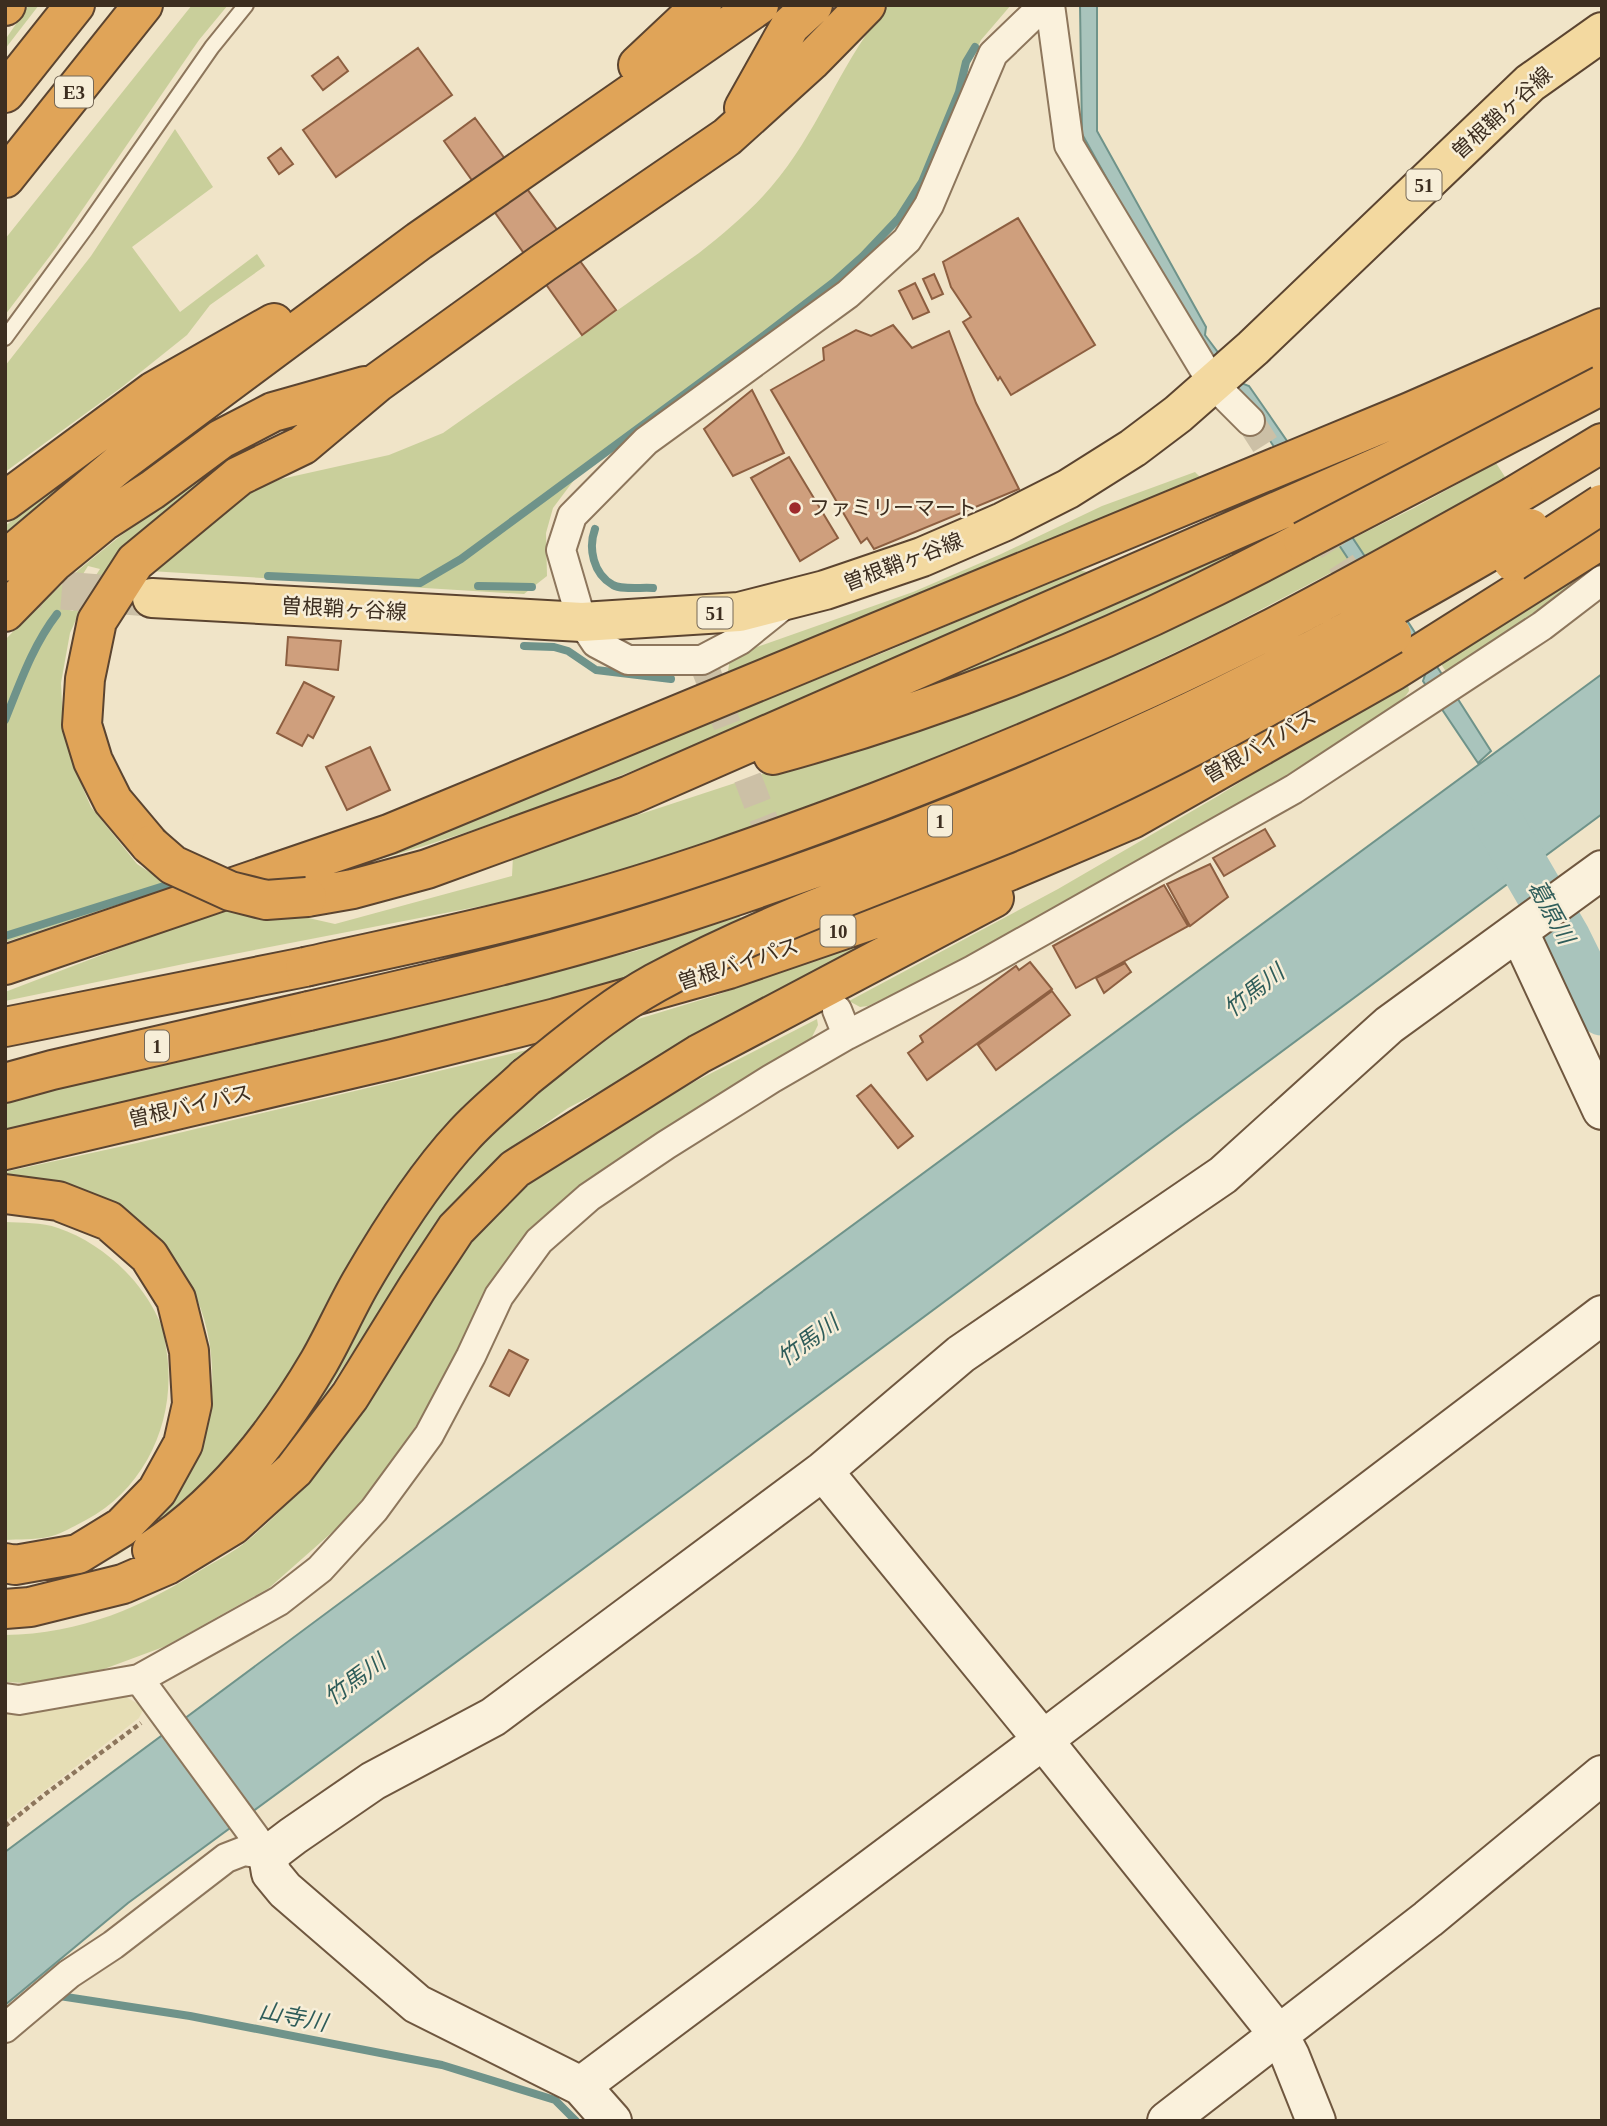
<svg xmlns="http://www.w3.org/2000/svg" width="1607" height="2126" font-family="'Times New Roman','Noto Sans JP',serif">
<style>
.farmland{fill:#e6deb5}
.green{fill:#c9cf9b;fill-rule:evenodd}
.water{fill:#a9c4bc;stroke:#6f938a;stroke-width:2}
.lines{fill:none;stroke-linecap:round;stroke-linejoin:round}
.stream{stroke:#6f938a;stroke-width:8}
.river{stroke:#a9c4bc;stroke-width:49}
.building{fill:#cf9f7d;stroke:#8d5f41;stroke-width:2}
.street-tunnel{stroke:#ccc0a6;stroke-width:28;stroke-dasharray:28 14;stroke-linecap:butt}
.primary-tunnel{stroke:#ccc0a6;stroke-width:38;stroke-dasharray:38 19;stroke-linecap:butt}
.lane-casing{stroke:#8d765c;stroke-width:18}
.street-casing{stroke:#8d765c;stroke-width:32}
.secondary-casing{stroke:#6f573f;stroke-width:42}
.primary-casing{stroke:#5b4430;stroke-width:42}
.highway-casing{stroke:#5b4430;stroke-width:42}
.path{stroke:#8d765c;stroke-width:4.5;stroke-dasharray:5 3.5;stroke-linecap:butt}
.lane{stroke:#faf1dc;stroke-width:14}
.street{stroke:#faf1dc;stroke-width:28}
.secondary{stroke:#faf1dc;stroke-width:38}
.primary{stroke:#f3d9a0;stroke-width:38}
.highway{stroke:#e0a458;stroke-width:38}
.highway-bridge-casing{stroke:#5b4430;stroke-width:42;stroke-linecap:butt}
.highway-bridge{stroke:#e0a458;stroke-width:38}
.poi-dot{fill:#9e2a2b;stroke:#f7eed8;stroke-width:2.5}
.labels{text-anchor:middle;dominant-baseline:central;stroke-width:5;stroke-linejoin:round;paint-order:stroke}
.shield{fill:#f7eed8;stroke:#756857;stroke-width:2}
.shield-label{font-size:19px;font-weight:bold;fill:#3d2e20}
.street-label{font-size:21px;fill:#3d2e20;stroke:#f7eed8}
.poi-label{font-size:21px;fill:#3d2e20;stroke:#f7eed8;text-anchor:start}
.water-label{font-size:23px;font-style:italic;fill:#2f5d5a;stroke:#f7eed8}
</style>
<rect width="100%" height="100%" fill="#f0e4c8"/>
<path class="farmland" d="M 121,1694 L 140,1705 L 143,1710 L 139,1718 L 5,1821 L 5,1707 Z"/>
<path class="green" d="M 29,5 L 39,5 L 5,49 L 5,40 Z
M 192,5 L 228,5 L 199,40 L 56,248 L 5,315 L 5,239 Z
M 889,5 L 1011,5 L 981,40 L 969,65 L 954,117 L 924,184 L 909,210 L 876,248 L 832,285 L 770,335 L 577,476 L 553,508 L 546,533 L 547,576 L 524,594 L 150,571 L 238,497 L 281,479 L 389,455 L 443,433 L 699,253 C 728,230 757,206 780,176 C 822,123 844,56 889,5 Z
M 175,129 L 213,187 L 132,247 L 180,312 L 257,254 L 265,266 L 210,305 L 187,335 L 122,387 L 5,472 L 5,366 L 91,256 Z
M 181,395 L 5,538 L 5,526 Z
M 263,434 L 264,437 L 186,494 L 138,534 L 112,563 L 79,613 L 70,633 L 61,683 L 63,723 L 72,758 L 82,786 L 91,807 L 137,864 L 172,887 L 5,942 L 5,640 C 82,558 171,497 263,434 ZM 88,566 L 100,569 L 73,611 L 62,608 Z
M 1496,463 L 1507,480 L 1220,631 L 1070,702 L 969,747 L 840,796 L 695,847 L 564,889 L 518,899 L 203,960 L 5,1001 L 5,992 L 222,909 L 283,917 L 304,917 L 335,924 L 512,876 L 513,856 L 781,768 L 1186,617 L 1304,563 L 1414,508 Z
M 1195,472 L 1201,478 L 727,677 L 730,659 L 737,654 L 913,592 L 999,555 L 1102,506 Z
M 1390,480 L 1149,604 L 932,686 L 923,687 Z
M 1602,556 L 1601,566 L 1447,673 L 1437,658 Z
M 1079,570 L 1095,574 C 991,619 888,663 784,708 C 638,770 491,831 337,871 L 883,653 Z
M 1407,678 L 1409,691 C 1398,710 1340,742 1319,755 C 1174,847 1022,931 868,1006 L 860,1007 L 849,1001 L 1058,889 L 1218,796 Z
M 739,915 L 742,920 L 709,934 L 622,983 L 5,1135 L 5,1100 L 452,996 L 636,951 Z
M 876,942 L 741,1018 L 568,1108 L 500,1156 L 449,1211 L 407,1270 L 314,1411 L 284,1443 L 434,1197 L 496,1124 L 612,1027 L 717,995 L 850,947 Z
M 817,1019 L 818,1025 L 808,1045 L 751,1079 L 486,1295 L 422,1417 L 389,1465 L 346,1520 L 269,1588 L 166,1646 L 96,1672 L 45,1684 L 5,1682 L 5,1635 C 81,1634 143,1607 206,1567 C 220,1559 235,1551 247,1541 C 269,1523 289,1502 309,1481 L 471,1238 L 498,1208 L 544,1169 L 694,1082 Z
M 531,1049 L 511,1064 L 460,1115 L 365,1242 L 262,1419 L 229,1467 L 148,1535 L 116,1556 L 115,1554 C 135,1540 156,1525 171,1505 C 216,1443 226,1357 192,1288 C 181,1264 160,1244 141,1227 C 134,1220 126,1211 118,1206 C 112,1202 104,1199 98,1197 C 68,1183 38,1179 5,1177 L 5,1172 L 137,1143 Z
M 5,1222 C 22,1223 42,1222 58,1228 C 100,1242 140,1278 158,1318 C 164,1329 165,1342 167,1354 C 176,1420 146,1488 86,1520 C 74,1526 62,1534 48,1537 C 34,1540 19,1539 5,1540 Z"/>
<path class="water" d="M 1080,5 L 1097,5 L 1097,131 L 1206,327 L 1205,335 L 1241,383 L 1249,386 C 1333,506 1413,628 1491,751 L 1478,763 L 1423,681 L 1425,675 L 1253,415 L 1193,333 L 1082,134 Z
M 1602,674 L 1602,814 L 685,1494 L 128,1903 L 5,2005 L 5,1852 L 426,1539 Z"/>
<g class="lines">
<path class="stream" d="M 595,529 C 588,548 593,574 613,585 C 621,590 643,587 653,588
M 268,576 L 420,583 L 461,559 L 758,340 L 834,282 L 863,256 L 899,218 L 922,182 L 959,92 L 966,62 L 975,47
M 478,586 L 532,587
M 524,646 L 554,647 L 568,651 L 596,670 L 671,679
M 5,720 C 20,683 33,645 57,614
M 5,936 L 167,885
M 53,1995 L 190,2016 L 442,2065 L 555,2100 L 576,2121"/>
<path class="river" d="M 1495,816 L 1566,938 L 1602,1011"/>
</g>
<path class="building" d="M 418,48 L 452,95 L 336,177 L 303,130 Z
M 338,57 L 348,71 L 323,90 L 312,76 Z
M 475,118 L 616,310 L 582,335 L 444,141 Z
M 281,148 L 293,164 L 279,174 L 268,158 Z
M 1018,218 L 1095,345 L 1011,395 L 1000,377 L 998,380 L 963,322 L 971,317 L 951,287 L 943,262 Z
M 934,274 L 943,294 L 932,299 L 923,279 Z
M 915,283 L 929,312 L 913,319 L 899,291 Z
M 893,325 L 912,348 L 949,331 L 976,403 L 1019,489 L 874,549 L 867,538 L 861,543 L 771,390 L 824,360 L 823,348 L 856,330 L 871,336 Z
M 752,390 L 784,453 L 733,476 L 704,429 Z
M 789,457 L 838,538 L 800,561 L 751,478 Z
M 288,637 L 341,641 L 338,670 L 286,665 Z
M 304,682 L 334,697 L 313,738 L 308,735 L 302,746 L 277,733 Z
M 370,747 L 390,790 L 347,810 L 326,767 Z
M 1265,829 L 1275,846 L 1224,876 L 1213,858 Z
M 1210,864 L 1228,897 L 1190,926 L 1167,884 Z
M 1164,885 L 1188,926 L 1076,988 L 1053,946 Z
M 1030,962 L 1052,989 L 927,1080 L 908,1053 L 923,1042 L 920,1036 L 1016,966 L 1019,970 Z
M 1125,963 L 1131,972 L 1104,993 L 1096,978 Z
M 1052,991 L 1070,1015 L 996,1070 L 978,1045 Z
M 871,1085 L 913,1136 L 898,1148 L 857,1096 Z
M 509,1350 L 528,1360 L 509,1396 L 490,1386 Z"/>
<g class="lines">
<path class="street-tunnel" d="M 1250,421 L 1364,598
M 702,660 L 834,1001"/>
<path class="primary-tunnel" d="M 5,586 L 143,597"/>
<defs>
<path id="lane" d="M 5,338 L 85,229 L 212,47 L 246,5"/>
<path id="street" d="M 1050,5 L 1069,145 L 1213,384 L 1250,421
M 786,603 L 740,640 L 702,660 L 628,660 L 596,643 L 582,622 L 561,550 L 572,516 L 646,441 L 848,294 L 907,240 L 929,205 L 993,54 L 1044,5
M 837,1010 L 847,1035
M 139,1679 L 268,1855
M 5,1698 L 19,1700 L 139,1679 L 279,1601 L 320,1569 L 374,1510 L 429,1435 L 471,1356 L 499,1296 L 539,1241 L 589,1197 L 666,1145 L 771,1079 L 847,1035 L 973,970 L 1294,789 L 1542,626 L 1602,580
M 5,2028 L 69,1974 L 113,1945 L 226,1858 L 244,1851 L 268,1855"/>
<path id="secondary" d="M 1519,932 L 1602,1110
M 823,1471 L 1043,1740 L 1279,2035 L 1290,2056 L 1316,2121
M 581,2086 L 1043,1740 L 1602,1315
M 612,2121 L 581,2086 L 417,2004 L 285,1890 L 271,1873 L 268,1855 L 293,1836 L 373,1781 L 493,1717 L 823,1471 L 961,1354 L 1223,1175 L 1389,1025 L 1602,870
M 1167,2121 L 1428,1919 L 1602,1775"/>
<path id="primary" d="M 152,598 L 582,622 L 739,612 L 825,590 L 922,557 L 1003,522 L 1068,489 L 1133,448 L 1178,414 L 1253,348 L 1530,83 L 1602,32"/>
<path id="highway" d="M 5,6 L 6,5
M 638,65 L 702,5
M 5,93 L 75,5
M 744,108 L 790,26 L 813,5
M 5,178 L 143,5
M 1514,496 L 1602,443
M 5,501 L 154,391 L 274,323
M 5,562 L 18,549 L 119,464 L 419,241 L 759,5
M 5,612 L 54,562 L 104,521 L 152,490 L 221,439 L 273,412 L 365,386
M 773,755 C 919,715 1063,661 1199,594 C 1234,577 1269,559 1303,541
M 150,845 L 113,801 L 93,761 L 82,725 L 85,679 L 97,621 L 135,562 L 239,476 L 303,445 L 378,382 L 543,263 L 727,137 L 811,61 L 866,5
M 307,897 L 353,889 L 427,869 L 630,795 L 1385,464 L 1602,366
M 5,965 L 389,834 L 1410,412 L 1602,328
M 5,1027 L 305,967
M 5,1083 L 52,1070 L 309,1011
M 5,1150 L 393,1059 L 556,1018 L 729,969 L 988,880 L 1132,819 L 1393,671 L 1602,539
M 5,1194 L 58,1201 L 109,1221 L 149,1256 L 176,1299 L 189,1351 L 192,1404 L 183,1444 L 157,1491 L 122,1527 L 78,1554 L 15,1565 L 5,1563
M 152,1550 C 223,1503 276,1435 319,1362 C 334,1336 346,1308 361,1282 C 390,1232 425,1177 464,1135 C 483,1114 506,1096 526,1077
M 5,1609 L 30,1607 L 123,1584 L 167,1565 L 233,1525 L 294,1470 L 350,1396 L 417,1288 L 456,1229 L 515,1169 L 699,1054 L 994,898"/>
</defs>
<use href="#lane" class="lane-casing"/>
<use href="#street" class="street-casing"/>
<use href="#secondary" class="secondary-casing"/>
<use href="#primary" class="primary-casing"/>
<use href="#highway" class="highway-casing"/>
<path class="path" d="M 5,1826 L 44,1795 L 141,1723"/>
<use href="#lane" class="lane"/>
<use href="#street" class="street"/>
<use href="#secondary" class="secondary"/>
<use href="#primary" class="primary"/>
<use href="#highway" class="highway"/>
<defs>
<path id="highway-bridge" d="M 1303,541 L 1602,385
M 1513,562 L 1602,504
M 150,845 L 173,865 L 230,891 L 266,900 L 307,897
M 305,967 C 390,948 476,931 560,908 C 668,879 773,841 877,802 C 1009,751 1141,696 1267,631 C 1350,588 1432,542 1514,496
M 309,1011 C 436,982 563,953 687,912 C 849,859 1009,797 1162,725 C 1289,666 1410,598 1530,528
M 526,1077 C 568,1044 608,1009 655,983 C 765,923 885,883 1001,836 C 1137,780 1266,710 1392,635"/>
</defs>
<use href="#highway-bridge" class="highway-bridge-casing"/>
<use href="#highway-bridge" class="highway-bridge"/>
</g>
<circle class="poi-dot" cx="795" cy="508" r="7"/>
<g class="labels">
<g class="shield">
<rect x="55" y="76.5" width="38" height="31" rx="5"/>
<rect x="1406.5" y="169.5" width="35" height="31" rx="5"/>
<rect x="697.5" y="597.5" width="35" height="31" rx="5"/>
<rect x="928" y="805.5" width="24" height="31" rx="5"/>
<rect x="820.5" y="915.5" width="35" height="31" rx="5"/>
<rect x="145" y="1030.5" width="24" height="31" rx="5"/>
</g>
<g class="shield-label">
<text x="74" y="92">E3</text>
<text x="1424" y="185">51</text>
<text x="715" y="613">51</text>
<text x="940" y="821">1</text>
<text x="838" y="931">10</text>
<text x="157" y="1046">1</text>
</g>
<g class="street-label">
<text transform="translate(1502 113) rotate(-42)">曽根鞘ヶ谷線</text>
<text transform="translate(903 562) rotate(-21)">曽根鞘ヶ谷線</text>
<text transform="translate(344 609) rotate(3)">曽根鞘ヶ谷線</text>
<text transform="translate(1260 746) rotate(-30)">曽根バイパス</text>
<text transform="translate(738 964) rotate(-18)">曽根バイパス</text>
<text transform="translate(190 1106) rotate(-13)">曽根バイパス</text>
</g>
<g class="poi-label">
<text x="809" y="508">ファミリーマート</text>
</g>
<g class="water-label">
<text transform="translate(1551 912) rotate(61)">葛原川</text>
<text transform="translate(1254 991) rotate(-38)">竹馬川</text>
<text transform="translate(808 1341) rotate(-36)">竹馬川</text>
<text transform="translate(355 1680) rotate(-36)">竹馬川</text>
<text transform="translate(293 2017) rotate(11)">山寺川</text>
</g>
</g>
<rect width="1607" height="2126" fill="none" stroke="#3d2e20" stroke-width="14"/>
</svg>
